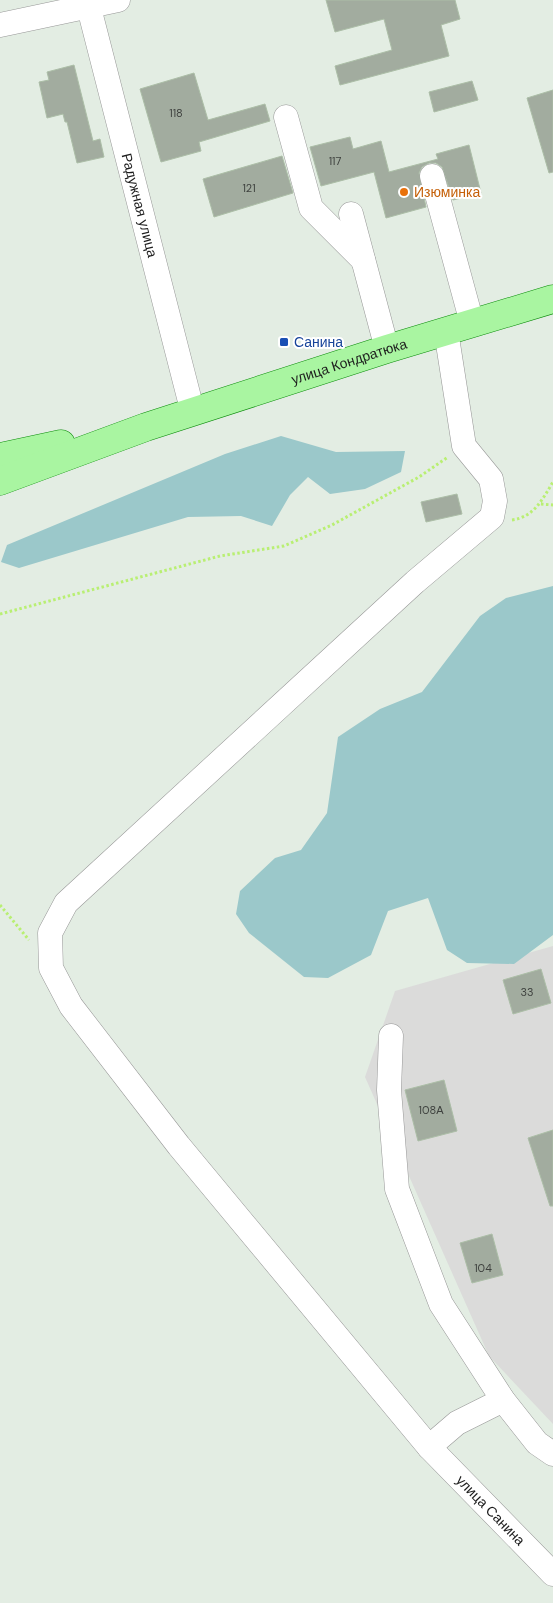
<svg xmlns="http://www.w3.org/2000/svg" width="553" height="1603" font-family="'DM Sans',sans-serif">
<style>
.residential{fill:#dbdbda}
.forest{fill:#9bc8ca}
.building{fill:#a2ac9f;stroke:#acbea7}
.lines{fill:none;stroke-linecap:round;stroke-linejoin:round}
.minor-casing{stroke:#979797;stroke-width:25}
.major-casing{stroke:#0b8b0b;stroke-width:29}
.path{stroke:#b9ef73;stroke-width:3;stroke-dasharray:2.5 2.5;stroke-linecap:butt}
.minor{stroke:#fff;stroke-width:24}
.major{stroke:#a9f5a1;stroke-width:28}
.food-dot{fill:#e8710a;stroke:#fff;stroke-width:2}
.transit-dot{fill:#1a4fb4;stroke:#fff;stroke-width:2}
.labels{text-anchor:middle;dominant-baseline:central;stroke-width:4;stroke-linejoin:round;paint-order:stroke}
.number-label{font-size:11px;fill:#3e413e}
.food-label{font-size:14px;fill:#c56008;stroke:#fff;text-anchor:start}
.street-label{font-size:14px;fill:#1d1d1d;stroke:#fff}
.transit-label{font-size:14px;fill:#164399;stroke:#fff;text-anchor:start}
</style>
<rect width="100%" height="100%" fill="#e3ede3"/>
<path class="residential" d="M 553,946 L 553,1424 L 489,1356 L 365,1077 L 395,991 Z"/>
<path class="forest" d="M 281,436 L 336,452 L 405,451 L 401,472 L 365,489 L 330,494 L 308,477 L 290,495 L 272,526 L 241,516 L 188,517 L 19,568 L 1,562 L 7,545 L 225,454 Z
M 553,586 L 553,935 L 514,964 L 467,963 L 447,950 L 428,898 L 388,911 L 371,955 L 328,978 L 304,977 L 249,933 L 236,914 L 240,891 L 275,858 L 301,850 L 327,813 L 338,737 L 380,709 L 422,692 L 480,616 L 506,598 Z"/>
<path class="building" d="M 326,0 L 455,0 L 460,19 L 441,25 L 449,56 L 340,85 L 335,66 L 392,50 L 384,19 L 335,32 Z
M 74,65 L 93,141 L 100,139 L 104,157 L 77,163 L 67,122 L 65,122 L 63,114 L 47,118 L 39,82 L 49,80 L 47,72 Z
M 194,73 L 208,120 L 265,104 L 270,121 L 199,142 L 201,151 L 161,162 L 140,89 Z
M 472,81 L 478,100 L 434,112 L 429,92 Z
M 553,90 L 553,172 L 549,173 L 527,98 Z
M 350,137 L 353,149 L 381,141 L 389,172 L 438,159 L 436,154 L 469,145 L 481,193 L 453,200 L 442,167 L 436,163 L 429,163 L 422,167 L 419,173 L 426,207 L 386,218 L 374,172 L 321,186 L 310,147 Z
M 282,156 L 293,193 L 214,217 L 203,179 Z
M 457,494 L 462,514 L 426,522 L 421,502 Z
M 541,969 L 551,1003 L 513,1014 L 503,980 Z
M 444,1080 L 457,1131 L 418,1141 L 405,1090 Z
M 553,1130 L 553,1206 L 550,1206 L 528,1138 Z
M 492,1234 L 503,1275 L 472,1283 L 460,1243 Z"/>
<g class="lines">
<defs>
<g id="minor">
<path id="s1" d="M 87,0 L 193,413"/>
<path d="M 0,25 L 118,0"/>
<path d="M 286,117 L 311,208 L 363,260"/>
<path d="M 432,176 L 472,323"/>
<path d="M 351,214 L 387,349"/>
<path id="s2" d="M 446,331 L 464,446 L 491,479 L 495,501 L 492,517 L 415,582 L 66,903 L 50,933 L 51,968 L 71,1006 L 179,1146 L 429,1447 L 553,1574"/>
<path d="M 391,1036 L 389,1090 L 397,1189 L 441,1304 L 503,1400 L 537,1443 L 553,1454"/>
<path d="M 429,1447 L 457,1423 L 503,1400"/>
</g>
<g id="major">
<path d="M 0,457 L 61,444"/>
<path id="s3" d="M 0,481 L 146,427 L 387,349 L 553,299"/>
</g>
</defs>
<use href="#minor" class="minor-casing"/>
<use href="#major" class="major-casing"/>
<path class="path" d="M 541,504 L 553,505
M 512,520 C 534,517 542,500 553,482
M 0,614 L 220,556 L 284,546 L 332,525 L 419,477 L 448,457
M 0,905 L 29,940"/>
<use href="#minor" class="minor"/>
<use href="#major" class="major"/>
</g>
<circle class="food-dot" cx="404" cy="192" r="5"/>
<rect class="transit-dot" x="279" y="337" width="10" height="10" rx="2.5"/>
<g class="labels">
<g class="number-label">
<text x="176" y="113">118</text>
<text x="335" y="161">117</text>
<text x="249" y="188">121</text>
<text x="527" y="992">33</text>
<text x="431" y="1110">108А</text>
<text x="483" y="1268">104</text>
</g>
<g class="food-label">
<text x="414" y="192">Изюминка</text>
</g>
<g class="street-label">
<text stroke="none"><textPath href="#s1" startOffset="212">Радужная улица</textPath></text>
<text stroke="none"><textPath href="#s3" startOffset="369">улица Кондратюка</textPath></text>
<text stroke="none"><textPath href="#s2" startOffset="1541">улица Санина</textPath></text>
</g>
<g class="transit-label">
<text x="294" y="342">Санина</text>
</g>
</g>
</svg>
